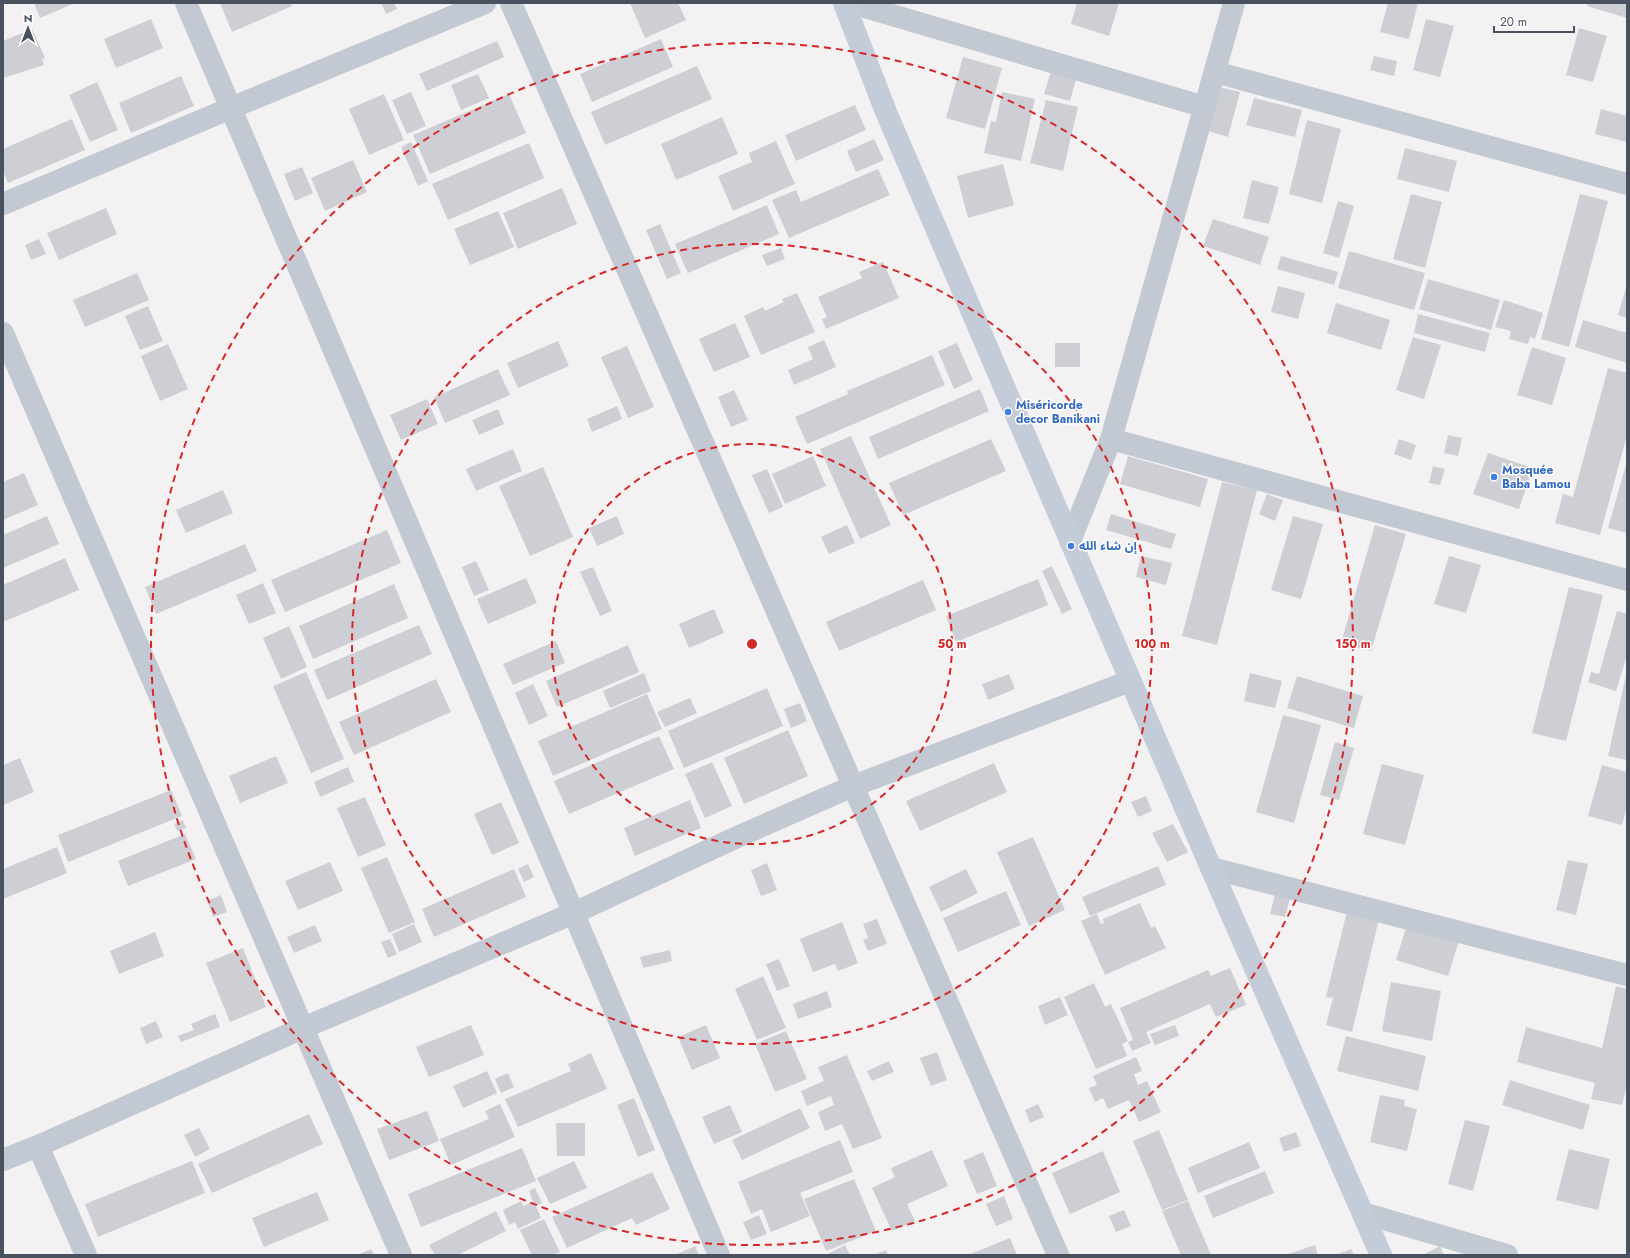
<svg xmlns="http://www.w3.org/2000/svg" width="1630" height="1258" font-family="Jost,'Noto Sans Arabic',sans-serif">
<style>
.building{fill:#cecfd5}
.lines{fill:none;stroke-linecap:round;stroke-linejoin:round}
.street{stroke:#c2c9d2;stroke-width:22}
.secondary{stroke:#c4cbd9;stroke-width:22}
.ring{fill:none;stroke:#d62828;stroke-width:2;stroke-dasharray:7 5}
.shop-dot{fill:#3f7fe0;stroke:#fff;stroke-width:1.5}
.labels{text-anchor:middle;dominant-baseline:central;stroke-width:3;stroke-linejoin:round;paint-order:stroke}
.shop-label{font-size:12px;font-weight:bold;fill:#366cbe;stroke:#fff;text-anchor:start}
.centre{fill:#d62828;stroke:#fff;stroke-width:2}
.ring-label{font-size:12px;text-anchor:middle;font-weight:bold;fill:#d62828;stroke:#fff;stroke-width:3;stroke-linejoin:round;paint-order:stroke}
</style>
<rect width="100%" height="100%" fill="#f3f1f1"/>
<path class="building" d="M 34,3 L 75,3 L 40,18 Z
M 220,3 L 291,3 L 292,6 L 232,32 Z
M 381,3 L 394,3 L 397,9 L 386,14 Z
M 630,3 L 678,3 L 686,20 L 645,38 Z
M 1077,3 L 1119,3 L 1109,36 L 1071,24 Z
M 1388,3 L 1418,3 L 1409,39 L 1380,32 Z
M 1588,3 L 1627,3 L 1627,18 L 1587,6 Z
M 151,19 L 163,48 L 116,68 L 104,39 Z
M 1426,19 L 1454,26 L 1440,77 L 1413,70 Z
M 1579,28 L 1607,36 L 1593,82 L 1566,75 Z
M 32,29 L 45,58 L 42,59 L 44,65 L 3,78 L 3,41 Z
M 661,39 L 673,67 L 592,102 L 580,74 Z
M 497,41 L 504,57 L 427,91 L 419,74 Z
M 1374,56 L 1397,61 L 1394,76 L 1370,70 Z
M 963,57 L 1002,68 L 985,129 L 946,118 Z
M 697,66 L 712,99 L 605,145 L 591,112 Z
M 1052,68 L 1077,76 L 1070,101 L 1044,94 Z
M 478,74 L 489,98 L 461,110 L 451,85 Z
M 181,76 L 194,106 L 131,133 L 119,103 Z
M 97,82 L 118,130 L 90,142 L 69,95 Z
M 1219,87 L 1240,92 L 1228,137 L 1208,131 Z
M 411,92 L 426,126 L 407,134 L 392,100 Z
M 1002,92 L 1035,99 L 1021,161 L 984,153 L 991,121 L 996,122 Z
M 384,94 L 404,140 L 369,155 L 349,109 Z
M 509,94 L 526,133 L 430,174 L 413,135 Z
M 1254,98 L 1302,110 L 1295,137 L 1246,125 Z
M 1046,100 L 1078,107 L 1063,171 L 1030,163 Z
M 855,105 L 866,130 L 796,161 L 785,135 Z
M 1601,109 L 1627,116 L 1627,142 L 1595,134 Z
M 722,117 L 738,154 L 676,180 L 661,144 Z
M 72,119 L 85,150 L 8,183 L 3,171 L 3,149 Z
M 1307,120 L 1341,129 L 1322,203 L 1289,194 Z
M 874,139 L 884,160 L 856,172 L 847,151 Z
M 776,141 L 795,184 L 733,211 L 718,176 L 752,162 L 749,153 Z
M 411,142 L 428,181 L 418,186 L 401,147 Z
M 529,143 L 544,178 L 448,220 L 432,184 Z
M 1405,148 L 1457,161 L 1449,192 L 1397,179 Z
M 353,160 L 367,192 L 325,211 L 311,178 Z
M 1003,164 L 1014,205 L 968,218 L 957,176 Z
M 302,167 L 313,193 L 295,201 L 284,174 Z
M 878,169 L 890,195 L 789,238 L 772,200 L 796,190 L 801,202 Z
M 1252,180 L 1279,187 L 1269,224 L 1243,218 Z
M 562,188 L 577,224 L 518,249 L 503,213 Z
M 1411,194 L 1442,202 L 1425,268 L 1393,259 Z
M 1580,194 L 1608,201 L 1569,347 L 1541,339 Z
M 1338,201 L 1354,206 L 1339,258 L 1323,253 Z
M 767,205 L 779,234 L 688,273 L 675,244 Z
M 106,208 L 117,234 L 59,260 L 47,233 Z
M 498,211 L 514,247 L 470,265 L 454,229 Z
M 1213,219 L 1269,237 L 1260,265 L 1203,246 Z
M 660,224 L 681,273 L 667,279 L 646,230 Z
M 39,239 L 46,254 L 31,260 L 25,245 Z
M 781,248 L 785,259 L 767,266 L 762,255 Z
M 1349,251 L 1425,273 L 1414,310 L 1338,288 Z
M 1281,256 L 1338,272 L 1334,285 L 1277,269 Z
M 883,262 L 899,298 L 826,329 L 822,319 L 827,317 L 818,297 L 862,278 L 859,272 Z
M 137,273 L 149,300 L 85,327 L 73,300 Z
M 1428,279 L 1500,300 L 1491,330 L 1419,309 Z
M 1627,284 L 1627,318 L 1618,315 Z
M 1278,286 L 1305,293 L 1298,319 L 1271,312 Z
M 797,293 L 815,332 L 761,355 L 744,316 L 763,307 L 765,311 L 784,302 L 782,299 Z
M 1504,300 L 1543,313 L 1535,339 L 1530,337 L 1528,344 L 1509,339 L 1511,331 L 1495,327 Z
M 1336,303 L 1390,320 L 1381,350 L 1327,333 Z
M 148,306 L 163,341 L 140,350 L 125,316 Z
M 1418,314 L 1490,333 L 1485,352 L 1414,333 Z
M 1583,320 L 1627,333 L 1627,363 L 1575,347 Z
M 735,323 L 750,357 L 714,372 L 699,339 Z
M 1413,337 L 1441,345 L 1424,399 L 1396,390 Z
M 824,340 L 836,367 L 794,385 L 788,370 L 813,359 L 808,347 Z
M 558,341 L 569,366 L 518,388 L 507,363 Z
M 957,343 L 973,380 L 954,389 L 938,351 Z
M 1055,343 L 1080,343 L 1080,367 L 1055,367 Z
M 168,344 L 188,389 L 160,401 L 141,356 Z
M 627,346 L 654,407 L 628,418 L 601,357 Z
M 1532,347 L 1566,358 L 1552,405 L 1517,395 Z
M 932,355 L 945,385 L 807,444 L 795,417 L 848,394 L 847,391 Z
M 1608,368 L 1627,373 L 1627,435 L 1600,535 L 1555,523 L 1563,494 L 1573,497 Z
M 498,369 L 510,395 L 445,423 L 434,397 Z
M 980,389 L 989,411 L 878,459 L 869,437 Z
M 734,390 L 748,420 L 731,427 L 718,397 Z
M 427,399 L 438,424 L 401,440 L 390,415 Z
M 617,406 L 622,419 L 592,432 L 587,419 Z
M 498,409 L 504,424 L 479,435 L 472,420 Z
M 1448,435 L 1462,438 L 1458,456 L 1444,453 Z
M 851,436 L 891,525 L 860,539 L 820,449 Z
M 991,439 L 1006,471 L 903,515 L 889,483 Z
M 1399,439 L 1416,445 L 1411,460 L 1394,454 Z
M 513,449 L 522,471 L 476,491 L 466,469 Z
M 1488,453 L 1533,468 L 1519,509 L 1473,494 Z
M 813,456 L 826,486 L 785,504 L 772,474 Z
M 1128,456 L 1208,479 L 1200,507 L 1120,484 Z
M 1627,461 L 1627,533 L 1608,528 Z
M 1433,466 L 1445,469 L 1440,485 L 1429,483 Z
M 543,467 L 573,537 L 530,556 L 499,486 Z
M 767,469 L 783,507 L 769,513 L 752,475 Z
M 24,473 L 38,505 L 3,520 L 3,482 Z
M 1222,482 L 1257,490 L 1217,645 L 1182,636 Z
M 223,490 L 233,513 L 186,533 L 176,510 Z
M 1267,494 L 1283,500 L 1275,521 L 1259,514 Z
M 1111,514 L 1176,534 L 1171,549 L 1106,530 Z
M 47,516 L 59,544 L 3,568 L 3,535 Z
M 617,516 L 624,534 L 597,546 L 589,528 Z
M 1293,516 L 1323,524 L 1301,599 L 1271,590 Z
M 847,525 L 855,543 L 829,554 L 821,537 Z
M 1375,525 L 1406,534 L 1371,651 L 1341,643 Z
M 387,530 L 401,563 L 285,612 L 271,580 Z
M 245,544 L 257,571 L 156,614 L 145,587 Z
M 1141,556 L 1172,563 L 1166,585 L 1136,577 Z
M 1449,556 L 1481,565 L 1466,613 L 1434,604 Z
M 65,558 L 79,590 L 3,622 L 3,585 Z
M 476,561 L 489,590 L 474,596 L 462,567 Z
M 1052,566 L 1072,609 L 1062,614 L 1042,571 Z
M 593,567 L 612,611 L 600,616 L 580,572 Z
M 526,578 L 537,603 L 488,624 L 477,599 Z
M 1038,579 L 1048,605 L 956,642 L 946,616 Z
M 923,580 L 936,610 L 839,651 L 826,622 Z
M 263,583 L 276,613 L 249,624 L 236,595 Z
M 394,584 L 408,618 L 313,659 L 299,626 Z
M 1569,587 L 1603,595 L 1566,741 L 1532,733 Z
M 714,609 L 724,633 L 689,648 L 679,624 Z
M 1617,611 L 1627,614 L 1627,655 L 1616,691 L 1588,682 L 1591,672 L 1599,674 Z
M 419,625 L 432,654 L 327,700 L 314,670 Z
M 289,626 L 307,667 L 281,679 L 263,638 Z
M 556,641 L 565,663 L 513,685 L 503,664 Z
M 628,645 L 639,672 L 557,707 L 546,681 Z
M 306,672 L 344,759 L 311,773 L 273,686 Z
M 644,673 L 651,691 L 610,708 L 603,691 Z
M 1250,673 L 1282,681 L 1275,708 L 1244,701 Z
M 1009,674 L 1015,689 L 988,700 L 982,684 Z
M 1626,675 L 1627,675 L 1627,760 L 1608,756 Z
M 1297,676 L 1363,696 L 1354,728 L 1287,708 Z
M 436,679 L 451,712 L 354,755 L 339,722 Z
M 533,684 L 548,716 L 529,725 L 515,693 Z
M 767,688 L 783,726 L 684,768 L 668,731 Z
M 647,694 L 662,729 L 553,776 L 538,741 Z
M 690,698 L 697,713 L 665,727 L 657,712 Z
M 800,703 L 807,721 L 791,728 L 784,709 Z
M 1283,715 L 1321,725 L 1294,823 L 1256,812 Z
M 788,730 L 808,776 L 744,804 L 724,758 Z
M 659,736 L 674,769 L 569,814 L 554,781 Z
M 1335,742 L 1354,748 L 1339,800 L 1320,795 Z
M 276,756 L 288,783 L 240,803 L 229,776 Z
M 20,758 L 34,792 L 3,805 L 3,765 Z
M 712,762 L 732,806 L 705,818 L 685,774 Z
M 994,763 L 1007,792 L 920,831 L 906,801 Z
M 1382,764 L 1424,775 L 1405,845 L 1363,834 Z
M 1602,765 L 1627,772 L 1627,806 L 1622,825 L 1588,816 Z
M 348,767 L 354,782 L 320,797 L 314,782 Z
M 171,790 L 182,816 L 68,862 L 58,835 Z
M 1146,796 L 1152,811 L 1138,817 L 1131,802 Z
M 365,797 L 386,845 L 358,857 L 337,808 Z
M 690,800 L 701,828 L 635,856 L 624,828 Z
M 501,802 L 519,843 L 492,855 L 474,814 Z
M 183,820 L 186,828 L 177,831 L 174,824 Z
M 1173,824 L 1188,852 L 1167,862 L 1152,833 Z
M 185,834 L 196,859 L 128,886 L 118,861 Z
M 1033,837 L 1065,910 L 1029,926 L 997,852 Z
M 57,847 L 67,873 L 3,899 L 3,869 Z
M 387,857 L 415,922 L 389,933 L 361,868 Z
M 1568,860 L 1588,864 L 1576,915 L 1556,910 Z
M 330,862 L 343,891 L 298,910 L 285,881 Z
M 767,863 L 777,890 L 761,896 L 751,870 Z
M 528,864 L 534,877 L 524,882 L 518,869 Z
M 1158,866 L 1166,885 L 1090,916 L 1082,897 Z
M 514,869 L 526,897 L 434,937 L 422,909 Z
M 966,869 L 978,893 L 941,912 L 929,887 Z
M 1277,887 L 1292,891 L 1285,917 L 1270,914 Z
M 1006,891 L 1021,925 L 958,952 L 943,918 Z
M 221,895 L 227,912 L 213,917 L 207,901 Z
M 1140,903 L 1151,928 L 1155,926 L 1166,948 L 1105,975 L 1081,921 L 1097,914 L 1101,924 L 1104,923 L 1103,919 Z
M 1347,911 L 1379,919 L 1352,1032 L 1326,1025 L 1333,998 L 1326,997 Z
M 877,919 L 887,944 L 868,951 L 863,940 L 868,938 L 863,924 Z
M 842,922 L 858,963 L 838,971 L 835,964 L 813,972 L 800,939 Z
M 414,924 L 422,942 L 399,952 L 392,934 Z
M 315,925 L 322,941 L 294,953 L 287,937 Z
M 1407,925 L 1459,941 L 1448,976 L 1396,960 Z
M 155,932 L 164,956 L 119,974 L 110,951 Z
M 390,939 L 397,954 L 388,958 L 381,942 Z
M 243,948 L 266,1007 L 230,1022 L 206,963 Z
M 670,950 L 672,961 L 643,968 L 640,957 Z
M 779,959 L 790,986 L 777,991 L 766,964 Z
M 1230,968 L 1246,1005 L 1216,1017 L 1210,1004 L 1146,1032 L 1151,1043 L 1132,1051 L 1128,1042 L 1133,1040 L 1120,1008 L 1208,970 L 1211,976 Z
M 763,976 L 786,1028 L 757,1040 L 735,989 Z
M 1391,982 L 1441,991 L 1432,1041 L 1382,1031 Z
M 1094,983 L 1105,1007 L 1111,1004 L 1128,1041 L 1122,1044 L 1127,1056 L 1096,1069 L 1064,997 Z
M 1616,986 L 1627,989 L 1627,1084 L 1622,1105 L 1591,1099 L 1595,1083 L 1517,1062 L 1526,1027 L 1602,1048 Z
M 827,991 L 832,1007 L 798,1019 L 793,1004 Z
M 1060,997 L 1068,1015 L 1045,1025 L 1038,1006 Z
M 215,1014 L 220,1027 L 181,1042 L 178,1036 L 194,1030 L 191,1024 Z
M 156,1021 L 163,1037 L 146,1044 L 140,1028 Z
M 471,1025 L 484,1055 L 429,1077 L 416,1047 Z
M 706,1025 L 720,1058 L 692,1070 L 678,1037 Z
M 1175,1025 L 1179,1036 L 1155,1045 L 1150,1034 Z
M 786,1031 L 807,1079 L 775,1092 L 755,1044 Z
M 1346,1036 L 1426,1056 L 1418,1091 L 1337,1071 Z
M 937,1052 L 947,1080 L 931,1086 L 920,1058 Z
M 591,1053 L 607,1089 L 518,1127 L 505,1099 L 571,1071 L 568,1064 Z
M 847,1055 L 882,1138 L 853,1149 L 842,1124 L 825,1131 L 818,1112 L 834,1105 L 831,1096 L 807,1106 L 801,1091 L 824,1081 L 818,1067 Z
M 1136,1057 L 1142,1071 L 1134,1074 L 1138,1085 L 1147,1081 L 1161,1112 L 1139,1122 L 1129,1100 L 1108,1109 L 1103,1098 L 1095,1102 L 1089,1088 L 1097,1085 L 1093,1076 Z
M 889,1061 L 894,1072 L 872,1081 L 867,1071 Z
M 487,1071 L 497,1093 L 463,1108 L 453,1086 Z
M 508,1073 L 514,1087 L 501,1093 L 495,1079 Z
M 1510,1080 L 1590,1105 L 1583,1130 L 1502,1105 Z
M 1380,1095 L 1405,1100 L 1404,1106 L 1417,1109 L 1407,1151 L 1370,1142 Z
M 634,1098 L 655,1150 L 638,1157 L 617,1105 Z
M 500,1104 L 515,1137 L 451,1165 L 440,1139 L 489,1119 L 485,1111 Z
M 1038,1104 L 1044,1117 L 1030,1123 L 1025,1110 Z
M 730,1105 L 742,1132 L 714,1144 L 702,1117 Z
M 800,1108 L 810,1128 L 742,1160 L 732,1140 Z
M 427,1111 L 439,1141 L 389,1160 L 377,1129 Z
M 309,1114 L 323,1144 L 212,1193 L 198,1164 Z
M 1465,1120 L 1490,1126 L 1473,1191 L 1448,1184 Z
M 556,1123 L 585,1123 L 585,1156 L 557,1156 Z
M 199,1128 L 210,1149 L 195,1157 L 184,1135 Z
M 1159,1130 L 1188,1200 L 1162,1210 L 1133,1141 Z
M 1296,1132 L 1301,1146 L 1284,1152 L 1279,1138 Z
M 840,1140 L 853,1172 L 800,1193 L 810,1216 L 771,1232 L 762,1209 L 751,1214 L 738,1182 Z
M 1249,1142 L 1260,1168 L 1198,1193 L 1188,1168 Z
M 522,1148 L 536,1181 L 421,1227 L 408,1194 Z
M 1569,1149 L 1610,1159 L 1598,1210 L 1556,1200 Z
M 932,1150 L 948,1186 L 907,1204 L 915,1221 L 892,1231 L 872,1188 L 895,1177 L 891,1168 Z
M 1103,1151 L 1120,1192 L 1070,1214 L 1052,1173 Z
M 983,1152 L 997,1186 L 977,1194 L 963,1161 Z
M 192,1161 L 205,1193 L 98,1237 L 85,1204 Z
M 574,1161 L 587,1188 L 550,1204 L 537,1178 Z
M 1265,1171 L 1274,1193 L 1213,1218 L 1204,1196 Z
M 652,1172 L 670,1209 L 636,1225 L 632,1218 L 567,1248 L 552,1217 Z
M 854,1179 L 876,1231 L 826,1251 L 804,1199 Z
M 535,1188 L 542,1203 L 536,1206 L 541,1218 L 518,1229 L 515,1222 L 509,1225 L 503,1210 L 521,1201 L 523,1206 L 533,1202 L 529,1191 Z
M 317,1192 L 329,1220 L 264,1247 L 252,1218 Z
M 1004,1196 L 1013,1219 L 996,1226 L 986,1204 Z
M 1188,1201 L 1211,1255 L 1181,1255 L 1162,1211 Z
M 1124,1210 L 1131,1226 L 1116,1232 L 1109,1216 Z
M 496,1211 L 506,1231 L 458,1255 L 435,1255 L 429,1245 Z
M 759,1215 L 767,1234 L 751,1240 L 743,1222 Z
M 544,1219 L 560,1252 L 553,1255 L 532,1255 L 520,1230 Z
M 1010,1238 L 1017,1255 L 968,1255 Z
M 845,1245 L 850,1255 L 826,1255 Z
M 1315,1245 L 1318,1255 L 1285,1255 Z
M 695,1246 L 699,1255 L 678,1255 L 677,1254 Z
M 1440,1246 L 1444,1255 L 1423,1255 Z
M 371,1249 L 374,1255 L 358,1255 Z
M 1351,1249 L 1354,1255 L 1336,1255 Z
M 886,1250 L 888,1255 L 874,1255 Z"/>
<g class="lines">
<path class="street" d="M 186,3 L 719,1255
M 511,3 L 1058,1255
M 851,3 L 1205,107
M 1215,72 L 1627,184
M 3,204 L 231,108 L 485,3
M 3,333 L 401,1255
M 1111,439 L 1627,580
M 1070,541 L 1111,439 L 1234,3
M 1211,868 L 1627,975
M 38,1146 L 86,1255
M 3,1160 L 38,1146 L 303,1028 L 574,913 L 735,838 L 853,786 L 1130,681
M 1363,1213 L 1507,1255"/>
<path class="secondary" d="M 844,3 L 886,112 L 1211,868 L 1381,1255"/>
</g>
<g class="ring">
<circle cx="752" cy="644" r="200"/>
<circle cx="752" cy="644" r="400"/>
<circle cx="752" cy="644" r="601"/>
</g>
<g class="shop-dot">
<circle cx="1008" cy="412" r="4"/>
<circle cx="1494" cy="477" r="4"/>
<circle cx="1071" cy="546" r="4"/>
</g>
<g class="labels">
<g class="shop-label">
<text x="1016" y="405">Miséricorde<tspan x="1016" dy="14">decor Banikani</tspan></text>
<text x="1502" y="470">Mosquée<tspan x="1502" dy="14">Baba Lamou</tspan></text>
<text x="1079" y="546">إن شاء الله</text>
</g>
</g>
<circle cx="752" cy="644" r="6" class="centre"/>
<g class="ring-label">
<text x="952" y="648">50 m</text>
<text x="1152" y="648">100 m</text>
<text x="1353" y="648">150 m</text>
</g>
<rect width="1630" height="1258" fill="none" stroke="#49515e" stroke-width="8"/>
<g transform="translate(28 28)" stroke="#ffffff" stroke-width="3" paint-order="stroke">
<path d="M0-3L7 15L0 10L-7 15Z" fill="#49515e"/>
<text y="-6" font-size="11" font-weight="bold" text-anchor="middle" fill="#49515e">N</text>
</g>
<path d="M1494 26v6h80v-6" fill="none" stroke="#49515e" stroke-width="2"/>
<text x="1500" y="26" font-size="12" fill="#49515e" stroke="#ffffff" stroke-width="3" paint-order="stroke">20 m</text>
</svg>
